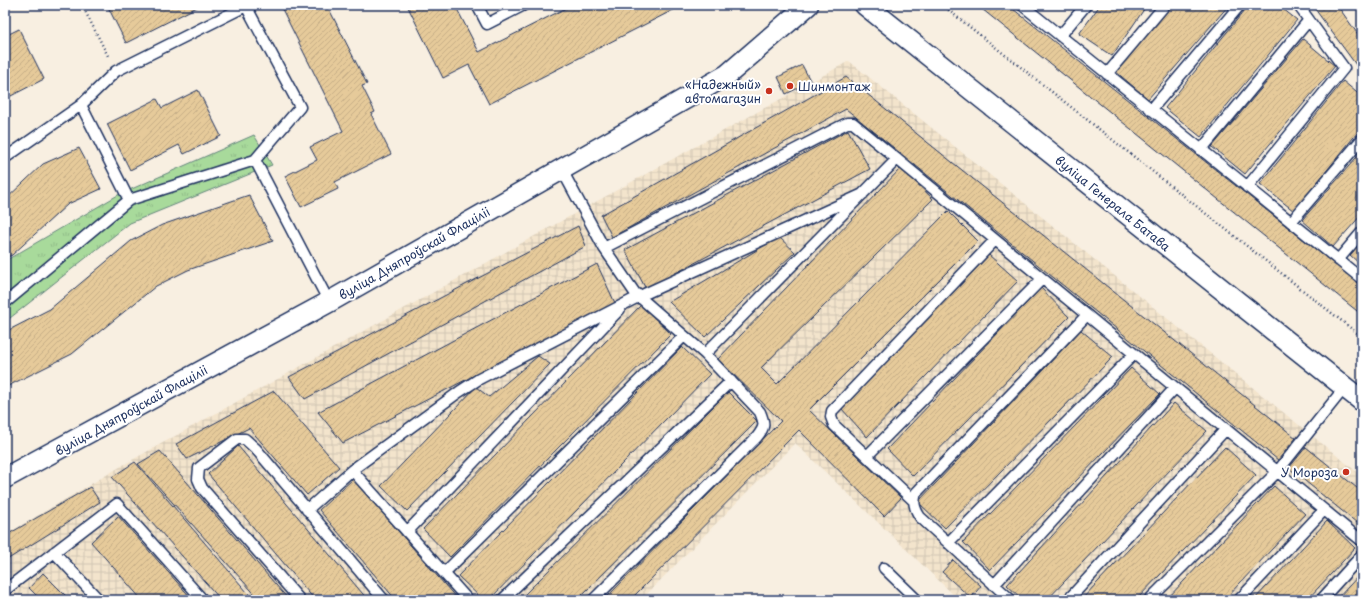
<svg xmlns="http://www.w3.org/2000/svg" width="1367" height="605" font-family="'Playpen Sans',sans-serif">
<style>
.industrial{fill:url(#industrial-grid)}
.park{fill:url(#park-tufts);stroke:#62847c}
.building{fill:url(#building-hatch);stroke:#1b2f5e}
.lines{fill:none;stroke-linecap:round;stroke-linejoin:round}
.service-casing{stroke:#1b2f5e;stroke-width:13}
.minor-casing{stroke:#1b2f5e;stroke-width:23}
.path{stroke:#1b2f5e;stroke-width:2.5;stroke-dasharray:1 3;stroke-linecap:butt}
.service{stroke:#fff;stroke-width:10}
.minor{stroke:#fff;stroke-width:20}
.poi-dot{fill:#c8321e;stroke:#fff;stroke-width:1.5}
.labels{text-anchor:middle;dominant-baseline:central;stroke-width:4;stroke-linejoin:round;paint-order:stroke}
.poi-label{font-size:12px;fill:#1b2f5e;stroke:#fff;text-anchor:end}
.street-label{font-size:12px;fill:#1b2f5e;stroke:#fff}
</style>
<defs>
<pattern id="industrial-grid" width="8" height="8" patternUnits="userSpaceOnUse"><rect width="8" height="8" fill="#f3e4cc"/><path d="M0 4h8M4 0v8" fill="none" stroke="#d0c4b2"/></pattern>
<pattern id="park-tufts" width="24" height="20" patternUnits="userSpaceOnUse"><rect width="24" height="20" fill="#a8da9b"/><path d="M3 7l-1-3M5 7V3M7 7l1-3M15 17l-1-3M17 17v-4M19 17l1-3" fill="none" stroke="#90bb88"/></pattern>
<pattern id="building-hatch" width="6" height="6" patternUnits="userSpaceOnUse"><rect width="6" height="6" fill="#e6ca9a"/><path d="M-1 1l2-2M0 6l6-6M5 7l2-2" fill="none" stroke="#c5ae87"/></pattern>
</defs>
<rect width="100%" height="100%" fill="#f8efe1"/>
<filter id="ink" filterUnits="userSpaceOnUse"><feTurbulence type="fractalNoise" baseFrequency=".025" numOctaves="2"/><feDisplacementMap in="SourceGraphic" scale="8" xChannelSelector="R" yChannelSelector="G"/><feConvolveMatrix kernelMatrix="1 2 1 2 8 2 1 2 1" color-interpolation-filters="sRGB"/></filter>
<g filter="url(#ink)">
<path class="industrial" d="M 849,61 L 1362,476 L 1362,600 L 959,600 L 795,443 L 641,600 L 256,600 L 132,460 Z
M 130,461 L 253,600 L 5,600 L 5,535 Z"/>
<path class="park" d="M 254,135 L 272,165 L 130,223 L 5,322 L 5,261 L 118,195 Z"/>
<path class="building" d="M 107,5 L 201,5 L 126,43 Z
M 280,5 L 327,5 L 367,84 L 362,86 L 375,112 L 371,114 L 391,154 L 335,182 L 338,189 L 301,207 L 285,176 L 317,160 L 310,147 L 343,131 Z
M 407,5 L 455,5 L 479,52 L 572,5 L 683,5 L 489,104 L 469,65 L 443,78 Z
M 977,5 L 1008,5 L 1362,286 L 1362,315 Z
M 1100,5 L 1147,5 L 1112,56 L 1079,34 Z
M 1172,5 L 1229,5 L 1148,99 L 1115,71 Z
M 1249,5 L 1278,5 L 1297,20 L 1201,137 L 1165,108 Z
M 1312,5 L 1337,5 L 1362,40 L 1362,73 Z
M 19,29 L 44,79 L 5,99 L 5,36 Z
M 1303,39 L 1335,66 L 1245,174 L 1212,147 Z
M 802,65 L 811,82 L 786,94 L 778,77 Z
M 846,77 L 1296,438 L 1278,460 L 846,109 L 612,237 L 601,215 Z
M 1343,81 L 1362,97 L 1362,127 L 1294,211 L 1260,184 Z
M 198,90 L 221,136 L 184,154 L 179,145 L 130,170 L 107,124 L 157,99 L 162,108 Z
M 848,130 L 870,169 L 646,289 L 625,250 Z
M 79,148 L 101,189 L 68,204 L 12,255 L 5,258 L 5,200 L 43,164 Z
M 1362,151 L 1362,214 L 1333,247 L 1302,220 Z
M 901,168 L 933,199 L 761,368 L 777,384 L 948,211 L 978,241 L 809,410 L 901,498 L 884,516 L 799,430 L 630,600 L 604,600 L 781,421 L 718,359 Z
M 249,195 L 273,241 L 188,270 L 156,286 L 72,354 L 6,387 L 5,332 L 50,309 L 131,241 L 162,225 Z
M 578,226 L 586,246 L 305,399 L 289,377 Z
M 779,237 L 795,252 L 705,337 L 669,302 Z
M 1362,241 L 1362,266 L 1350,255 Z
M 989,255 L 1018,281 L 867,437 L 841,408 Z
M 597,264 L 615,303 L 343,443 L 318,412 Z
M 1041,288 L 1069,317 L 913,476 L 887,449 Z
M 641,305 L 671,334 L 450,557 L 423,529 Z
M 1081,330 L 1113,357 L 945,528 L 918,502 Z
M 682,347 L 710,374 L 489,600 L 483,600 L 458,576 Z
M 538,356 L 550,364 L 407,511 L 381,486 L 476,387 L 489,397 Z
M 1131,368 L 1160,394 L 990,570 L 963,542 Z
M 274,391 L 339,467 L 307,495 L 249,428 L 187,459 L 176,444 Z
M 728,392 L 757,421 L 577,600 L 519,600 Z
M 1174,403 L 1207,431 L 1047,600 L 1023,600 L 1007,585 Z
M 238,446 L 368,600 L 315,600 L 208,474 Z
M 1225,447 L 1256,475 L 1136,600 L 1081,600 Z
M 1306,447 L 1362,492 L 1362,527 L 1289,468 Z
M 160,451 L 289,600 L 260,600 L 138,464 Z
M 135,462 L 254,600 L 221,600 L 112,477 Z
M 353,479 L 458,600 L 396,600 L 319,510 Z
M 1274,486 L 1305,514 L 1224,600 L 1166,600 Z
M 90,487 L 100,502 L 5,561 L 5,536 Z
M 118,516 L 193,600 L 142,600 L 91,542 Z
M 1327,521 L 1355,548 L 1307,600 L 1254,600 Z
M 953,560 L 981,586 L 971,598 L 942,572 Z
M 1362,572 L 1362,600 L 1336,600 Z
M 43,573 L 70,600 L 41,600 L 29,588 Z"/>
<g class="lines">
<defs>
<path id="service" d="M 477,5 L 487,24 L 524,5
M 1022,5 L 1362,279
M 1060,36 L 1086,5
M 1107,74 L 1165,5
M 81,105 L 129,200
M 1151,110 L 1240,5
M 1201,150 L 1309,20
M 5,158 L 81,105 L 116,71 L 246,6 L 300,107 L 255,160
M 562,170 L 604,248 L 635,293 L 705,354 L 760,412 C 765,424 765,427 757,437 L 593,600
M 1247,187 L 1344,68 L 1298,5
M 1291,222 L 1362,139
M 604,248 L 839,127 L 847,123 L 853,123 L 1362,541
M 1338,260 L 1362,232
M 5,303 L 129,200 L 255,160 L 329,302
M 705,354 L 897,159
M 867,456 L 1042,279
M 352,470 L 468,600
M 913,500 L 834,425 L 831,417 L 832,411 L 995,240
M 307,510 L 352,470 L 459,392 L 479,379 L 640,296 L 863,194
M 407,532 L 620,309
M 948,543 L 1134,354
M 54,552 L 99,600
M 884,568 L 917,600
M 444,573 L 684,336
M 994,585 L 1175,388
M 5,590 L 117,504 L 203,600
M 300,600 L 202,488 L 198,479 L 199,468 L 237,439 L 245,439 L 256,449 L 384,600
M 502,600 L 731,381
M 1011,600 L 920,517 C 914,508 913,502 916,493 L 1087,315
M 1068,600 L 1226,429
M 1149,600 L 1277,472 L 1345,387
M 1239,600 L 1324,510
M 1321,600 L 1362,555"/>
<path id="minor" d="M 865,5 L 1362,401
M 5,478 L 329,302 L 727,75 L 808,5"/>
</defs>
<use href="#service" class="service-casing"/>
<use href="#minor" class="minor-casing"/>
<path class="path" d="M 82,5 L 109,58
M 942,5 L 1362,337"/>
<use href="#service" class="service"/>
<use href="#minor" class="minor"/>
</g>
</g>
<g class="poi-dot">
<circle cx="790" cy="86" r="4"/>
<circle cx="769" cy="91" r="4"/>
<circle cx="1346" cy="472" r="4"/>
</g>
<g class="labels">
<g class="poi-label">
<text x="761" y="84">«Надежный»<tspan x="761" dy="14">автомагазин</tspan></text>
<text x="798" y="86" text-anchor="start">Шинмонтаж</text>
<text x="1338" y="472">У Мороза</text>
</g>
<g class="street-label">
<text transform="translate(1113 203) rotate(39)">вуліца Генерала Батава</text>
<text transform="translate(414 253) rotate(-30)">вуліца Дняпроўскай Флаціліі</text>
<text transform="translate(131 410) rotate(-29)">вуліца Дняпроўскай Флаціліі</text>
</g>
</g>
<rect width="1367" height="605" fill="none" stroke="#fff" stroke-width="20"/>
<rect x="10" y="10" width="1347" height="585" fill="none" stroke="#1b2f5e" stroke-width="1.5" filter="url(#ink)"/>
</svg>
